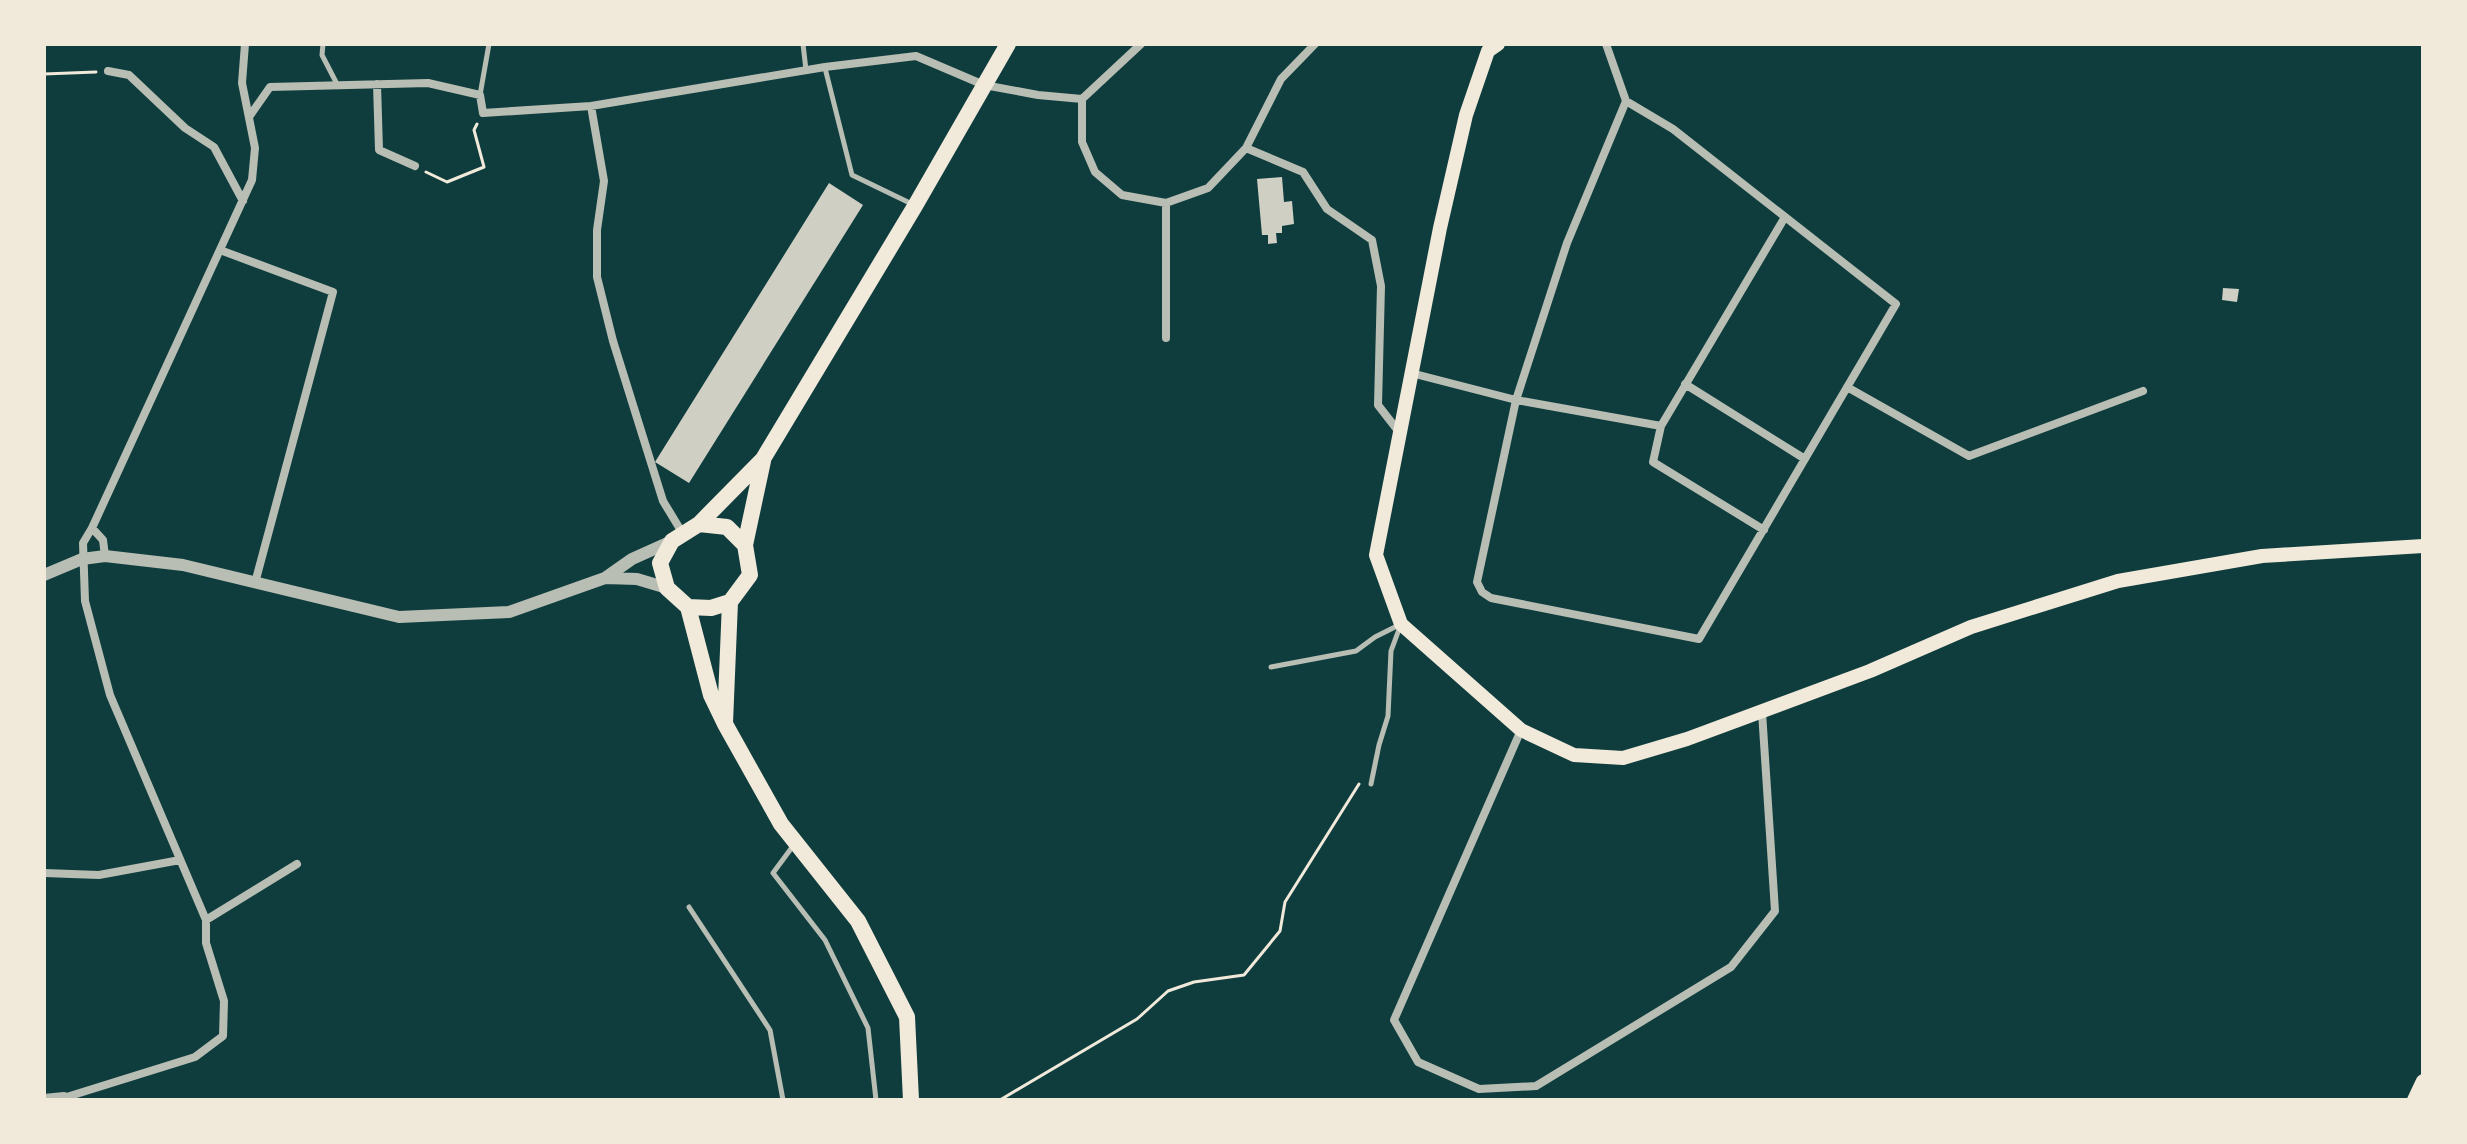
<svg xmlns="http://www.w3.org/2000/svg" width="2467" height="1144" font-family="Inter,sans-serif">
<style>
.building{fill:#cfcfc3}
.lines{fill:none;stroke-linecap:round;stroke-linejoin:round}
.path{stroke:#f1e9da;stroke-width:3}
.service{stroke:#b8beb3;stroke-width:5}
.minor{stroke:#b8beb3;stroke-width:8}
.tertiary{stroke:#b8beb3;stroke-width:12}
.secondary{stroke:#f1e9da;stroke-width:14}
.primary{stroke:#f1e9da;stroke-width:16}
</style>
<rect width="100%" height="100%" fill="#0f3d3e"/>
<path class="building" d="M 1282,177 L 1284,202 L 1292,201 L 1294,224 L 1282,226 L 1282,233 L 1276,233 L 1277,243 L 1268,244 L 1268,235 L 1262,235 L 1257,179 Z
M 829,183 L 863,205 L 689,483 L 655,462 Z
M 2223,288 L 2239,289 L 2237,302 L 2222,300 Z"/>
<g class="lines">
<path class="path" d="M 44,74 L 96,72
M 426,172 L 447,182 L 484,167 L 474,130 L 477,124
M 1000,1100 L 1137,1019 L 1168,991 L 1194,982 L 1244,975 L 1280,931 L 1285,902 L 1359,784"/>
<path class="service" d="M 323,44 L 322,55 L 338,86
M 803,44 L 806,70
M 825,68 L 852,175 L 912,204
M 480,95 L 489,44
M 1271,667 L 1356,651 L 1375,637 L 1401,624 L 1391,651 L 1388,716 L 1379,745 L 1371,784
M 793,846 L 773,873 L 825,940 L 868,1028 L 876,1100
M 689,907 L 770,1030 L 783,1100"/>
<path class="minor" d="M 1606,44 L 1626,101 L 1567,243 L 1516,400 L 1477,582 L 1482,592 L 1491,598 L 1699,639 L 1896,304 L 1673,129 L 1626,101
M 108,71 L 129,75 L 185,128 L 214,147 L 243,201
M 377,84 L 379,150 L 415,166
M 1082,99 L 1082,142 L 1095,172 L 1122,195 L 1166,203 L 1208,188 L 1246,148 L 1281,79 L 1315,44
M 591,106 L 604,181 L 597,230 L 597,277 L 613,341 L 663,501 L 683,534
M 249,117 L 270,87 L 428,83 L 480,95 L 483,113 L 591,106 L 825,67 L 916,56 L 984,85 L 1038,95 L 1082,99 L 1141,44
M 1246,148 L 1303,172 L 1327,209 L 1372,240 L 1381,286 L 1378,405 L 1399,432
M 1166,203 L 1166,338
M 220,250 L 333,292 L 255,583
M 1411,373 L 1516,400 L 1661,426
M 1685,384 L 1805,459
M 1847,387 L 1969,456 L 2143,391
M 92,528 L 103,540 L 105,556
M 1764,530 L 1653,462 L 1661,426 L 1785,217
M 1521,730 L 1394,1020 L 1418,1062 L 1479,1089 L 1536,1086 L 1731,967 L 1775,911 L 1762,712
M 44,873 L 99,875 L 180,860
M 206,920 L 297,864
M 44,1098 L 64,1096
M 57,1100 L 195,1057 L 223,1036 L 224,1001 L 206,943 L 206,920 L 110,695 L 85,601 L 83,543 L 92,528 L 252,180 L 255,148 L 242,83 L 245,44"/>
<path class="tertiary" d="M 44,575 L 82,559 L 105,556 L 183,565 L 399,617 L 509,612 L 605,578 L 632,559 L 672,541
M 605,578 L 637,579 L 667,588"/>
<path class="secondary" d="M 1498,44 L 1488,51 L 1466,115 L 1440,228 L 1376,555 L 1401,624 L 1521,730 L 1574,755 L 1623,758 L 1687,739 L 1870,671 L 1971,627 L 2118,581 L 2262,556 L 2423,546
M 2414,1100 L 2423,1081"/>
<path class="primary" d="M 699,524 L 763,459 L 915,206 L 1008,44
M 699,524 L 727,527 L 745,545 L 750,575 L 730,602 L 711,608 L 688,607 L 667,588 L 660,563 L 672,541 Z
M 745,545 L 763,461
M 688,607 L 711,695 L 725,724 L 781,824 L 858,921 L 907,1017 L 911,1100
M 725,723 L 730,602"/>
</g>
<rect width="2467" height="1144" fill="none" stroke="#f1e9da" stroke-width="92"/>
</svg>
